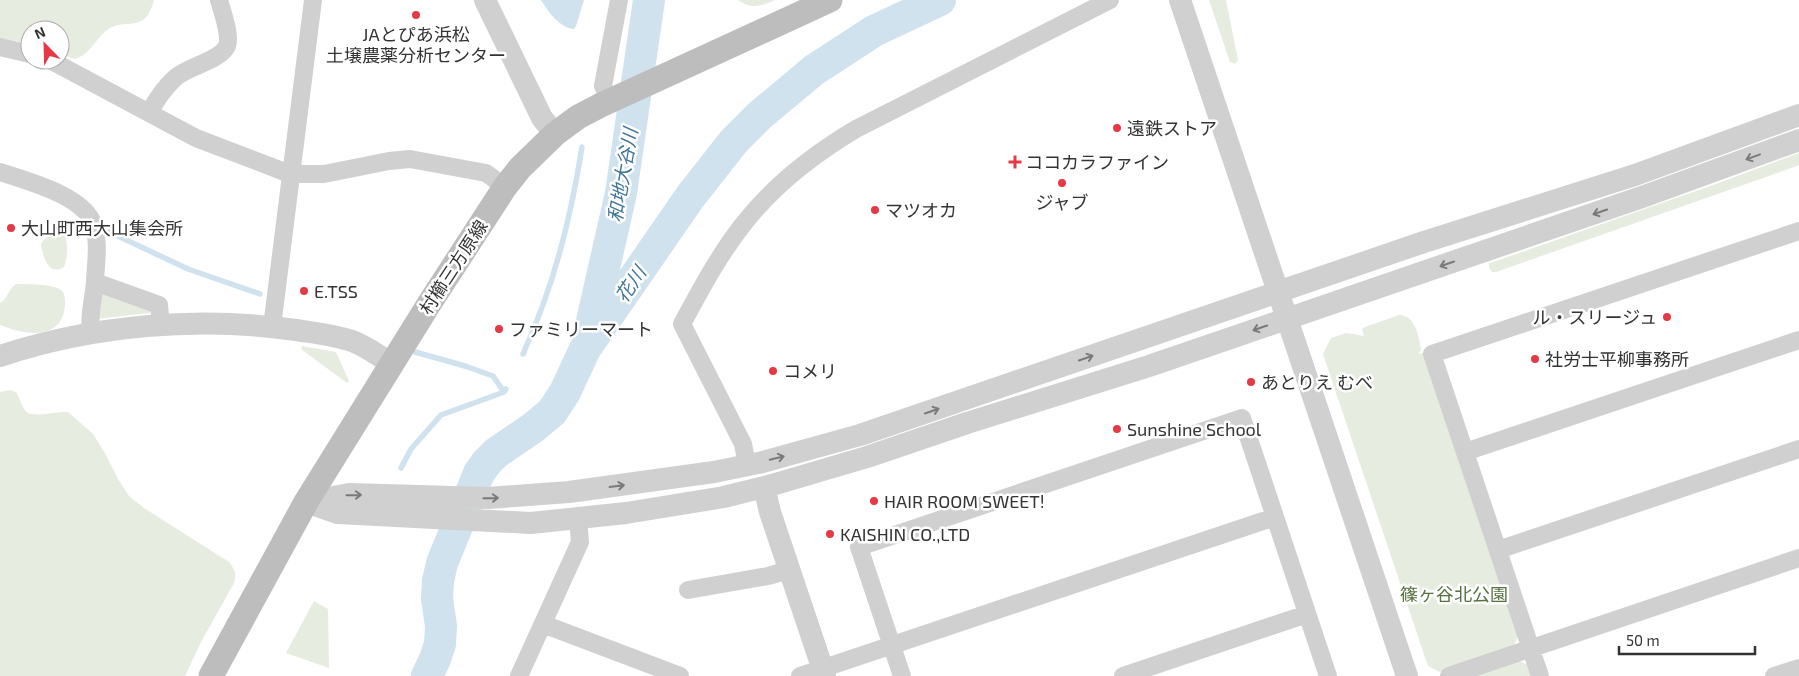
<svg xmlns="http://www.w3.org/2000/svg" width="1799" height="676" font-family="'Exo 2','Noto Sans JP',sans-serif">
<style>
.green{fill:#e6ecdf}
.water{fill:#cfe2ee}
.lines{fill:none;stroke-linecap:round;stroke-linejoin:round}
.stream{stroke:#cfe2ee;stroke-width:5.5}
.river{stroke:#cfe2ee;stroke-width:32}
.minor{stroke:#d0d0d0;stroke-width:18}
.tertiary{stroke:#d0d0d0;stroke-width:22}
.secondary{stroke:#bdbdbd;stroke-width:25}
.oneway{stroke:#7a7a7a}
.poi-dot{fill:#e63946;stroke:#fff;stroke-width:2}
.labels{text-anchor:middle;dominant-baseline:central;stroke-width:5;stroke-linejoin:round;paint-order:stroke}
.poi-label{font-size:18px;fill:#333;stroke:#fff;text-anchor:start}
.street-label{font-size:18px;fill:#333;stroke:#fff}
.park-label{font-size:18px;fill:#56703f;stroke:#fff}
.water-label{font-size:19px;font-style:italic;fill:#3f7597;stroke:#fff}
</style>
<rect width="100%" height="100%" fill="#fff"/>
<path class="green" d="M 0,0 L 154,0 C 152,7 149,16 143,20 C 134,26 122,22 112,27 C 97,34 92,54 75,59 L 60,54 L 60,30 L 30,30 L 30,44 L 0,38 Z
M 738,0 L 775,0 C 761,6 751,10 738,0 Z
M 1209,0 L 1226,0 L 1238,60 L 1235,64 L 1230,62 Z
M 1799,153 L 1799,165 L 1783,171 L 1496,272 L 1492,272 L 1489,268 L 1489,264 L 1493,262 L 1713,185 Z
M 59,233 L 64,234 C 69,242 67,259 64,267 C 48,277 43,256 41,244 C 46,236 51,234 59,233 Z
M 16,284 C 26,284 51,284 59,289 C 64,291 65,296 65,302 C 65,341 26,336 0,325 L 0,303 C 8,299 8,289 16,284 Z
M 105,293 L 150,309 L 150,313 L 96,319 L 100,295 Z
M 1399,315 C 1415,315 1419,336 1421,350 L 1418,354 L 1423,353 L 1518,637 L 1513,647 L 1440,672 L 1428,666 L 1323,354 L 1331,338 L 1346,333 L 1364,336 L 1362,329 L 1365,327 Z
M 302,346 L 336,352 L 349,381 L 347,383 L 301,349 Z
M 10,390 L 16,392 C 20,398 22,409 28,413 C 36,417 58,411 68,412 L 93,434 L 105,453 L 118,479 L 129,496 L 144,508 L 229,562 C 235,570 237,574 234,583 L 201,642 L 185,676 L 0,676 L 0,392 Z
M 314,601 L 328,609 L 329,668 L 286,653 Z
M 1517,660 L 1528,665 L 1531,676 L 1470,676 Z"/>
<path class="water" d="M 541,0 L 584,0 L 576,26 L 574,29 C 559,28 548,11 541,0 Z"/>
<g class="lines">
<path class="stream" d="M 105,230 L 188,269 L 260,294
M 415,352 L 465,366 L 493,376 L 504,392
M 523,354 C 554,285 570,222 582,147
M 401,468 L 411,449 L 441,415 L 504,392 L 506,389"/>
<path class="river" d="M 590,330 L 621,193 L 649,0
M 427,676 L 435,659 L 440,644 L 441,626 L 437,599 L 438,581 L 442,563 L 479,473 L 487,462 L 496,453 L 534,427 L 552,412 L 565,392 L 585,349 L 690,197 L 734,141 L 759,116 L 814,70 L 874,31 L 940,0"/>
<path class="minor" d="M 0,47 L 30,54
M 50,60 L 196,138 L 290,174 L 324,174 L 389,161 L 410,159 L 486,173 L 505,187
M 610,101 L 603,86 L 619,0
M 149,113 C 156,100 164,88 175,78 C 187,67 221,60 227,46 C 231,35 222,11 219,0
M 0,172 C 27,181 86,196 94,226 C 99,243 96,264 95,280 C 94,299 88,315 91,334
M 95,282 L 159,305 L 161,326
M 272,327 L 313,0
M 1465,452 L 1799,340
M 747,465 L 743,444 L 682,324 C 701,289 720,253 745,222 C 776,183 814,154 856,129 L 1110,0
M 1498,550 L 1799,449
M 688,590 L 768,576 L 789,570
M 543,624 L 680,676
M 519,676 L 580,542 L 578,519
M 800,676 L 1275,517
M 902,676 L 859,547 L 1242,418 L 1328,676
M 1123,676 L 1307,614
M 1449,676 L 1799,558
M 1540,676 L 1432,354 L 1799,231
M 1774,676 L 1799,668"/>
<path class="tertiary" d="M 485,0 L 542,118 L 555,134
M 1180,0 L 1407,676
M 0,356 C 94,325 198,316 296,330 C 315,333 334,335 352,341 C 366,346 379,356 392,364
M 764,487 L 770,512 L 825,676
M 306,502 L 338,513 L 531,523 L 626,513 L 724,497 L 772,485 L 867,457 L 967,423 L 1149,366 L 1642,197 L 1799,140
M 307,502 L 349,494 L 488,498 L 569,492 L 714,472 L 763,462 L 860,435 L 1424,242 L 1635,175 L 1799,115"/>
<path class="secondary" d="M 211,676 L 306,502 L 429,304 L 505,187 L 520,168 L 555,134 L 578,117 L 601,105 L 830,0"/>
</g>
<defs><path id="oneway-shaft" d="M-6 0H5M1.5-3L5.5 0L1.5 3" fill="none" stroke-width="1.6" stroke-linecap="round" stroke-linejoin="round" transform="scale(1.25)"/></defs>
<g class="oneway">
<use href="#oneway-shaft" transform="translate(1753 157) rotate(160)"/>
<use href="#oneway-shaft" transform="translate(1600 212) rotate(161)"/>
<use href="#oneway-shaft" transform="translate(1447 264) rotate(161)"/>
<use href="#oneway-shaft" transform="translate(1260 328) rotate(161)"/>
<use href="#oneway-shaft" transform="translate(1086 358) rotate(-19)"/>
<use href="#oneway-shaft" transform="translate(932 411) rotate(-19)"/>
<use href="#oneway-shaft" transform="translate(777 458) rotate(-14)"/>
<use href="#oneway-shaft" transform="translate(617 486) rotate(-7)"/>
<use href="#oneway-shaft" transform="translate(354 495) rotate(-1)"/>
<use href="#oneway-shaft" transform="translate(491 498) rotate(-1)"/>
</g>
<g class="poi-dot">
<circle cx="416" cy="15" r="5"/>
<circle cx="1117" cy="128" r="5"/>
<path d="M1012.5 154.5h5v5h5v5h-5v5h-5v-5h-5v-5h5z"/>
<circle cx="1062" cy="183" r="5"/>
<circle cx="875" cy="210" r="5"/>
<circle cx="11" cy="228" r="5"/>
<circle cx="304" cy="291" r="5"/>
<circle cx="1667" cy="317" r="5"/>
<circle cx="499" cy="329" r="5"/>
<circle cx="1535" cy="359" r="5"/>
<circle cx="773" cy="371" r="5"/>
<circle cx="1251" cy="382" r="5"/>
<circle cx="1117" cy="429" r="5"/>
<circle cx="874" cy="501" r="5"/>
<circle cx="830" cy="534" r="5"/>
</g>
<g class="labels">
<g class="poi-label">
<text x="416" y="34" text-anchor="middle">JAとぴあ浜松<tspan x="416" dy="21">土壌農薬分析センター</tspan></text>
<text x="1127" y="128">遠鉄ストア</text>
<text x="1025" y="162">ココカラファイン</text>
<text x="1062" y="202" text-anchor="middle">ジャブ</text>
<text x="885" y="210">マツオカ</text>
<text x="21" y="228">大山町西大山集会所</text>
<text x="314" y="291">E.TSS</text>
<text x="1657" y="317" text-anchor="end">ル・スリージュ</text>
<text x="509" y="329">ファミリーマート</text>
<text x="1545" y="359">社労士平柳事務所</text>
<text x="783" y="371">コメリ</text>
<text x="1261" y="382">あとりえ むべ</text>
<text x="1127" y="429">Sunshine School</text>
<text x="884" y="501">HAIR ROOM SWEET!</text>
<text x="840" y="534">KAISHIN CO.,LTD</text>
</g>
<g class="street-label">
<text transform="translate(453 267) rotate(-57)">村櫛三方原線</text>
</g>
<g class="park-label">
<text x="1454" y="594">篠ヶ谷北公園</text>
</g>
<g class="water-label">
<text transform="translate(622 175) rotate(-80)">和地大谷川</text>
<text transform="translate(630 284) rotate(-56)">花川</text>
</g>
</g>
<g transform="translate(45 45) rotate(337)"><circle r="24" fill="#ffffff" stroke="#adadad"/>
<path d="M0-4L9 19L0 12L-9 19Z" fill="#e63946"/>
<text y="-8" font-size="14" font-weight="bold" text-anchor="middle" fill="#333333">N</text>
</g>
<path d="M1619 646v8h136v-8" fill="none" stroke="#333333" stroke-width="2.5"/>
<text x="1626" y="646" font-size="15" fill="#333333" stroke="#ffffff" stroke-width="4" paint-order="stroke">50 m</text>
</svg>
